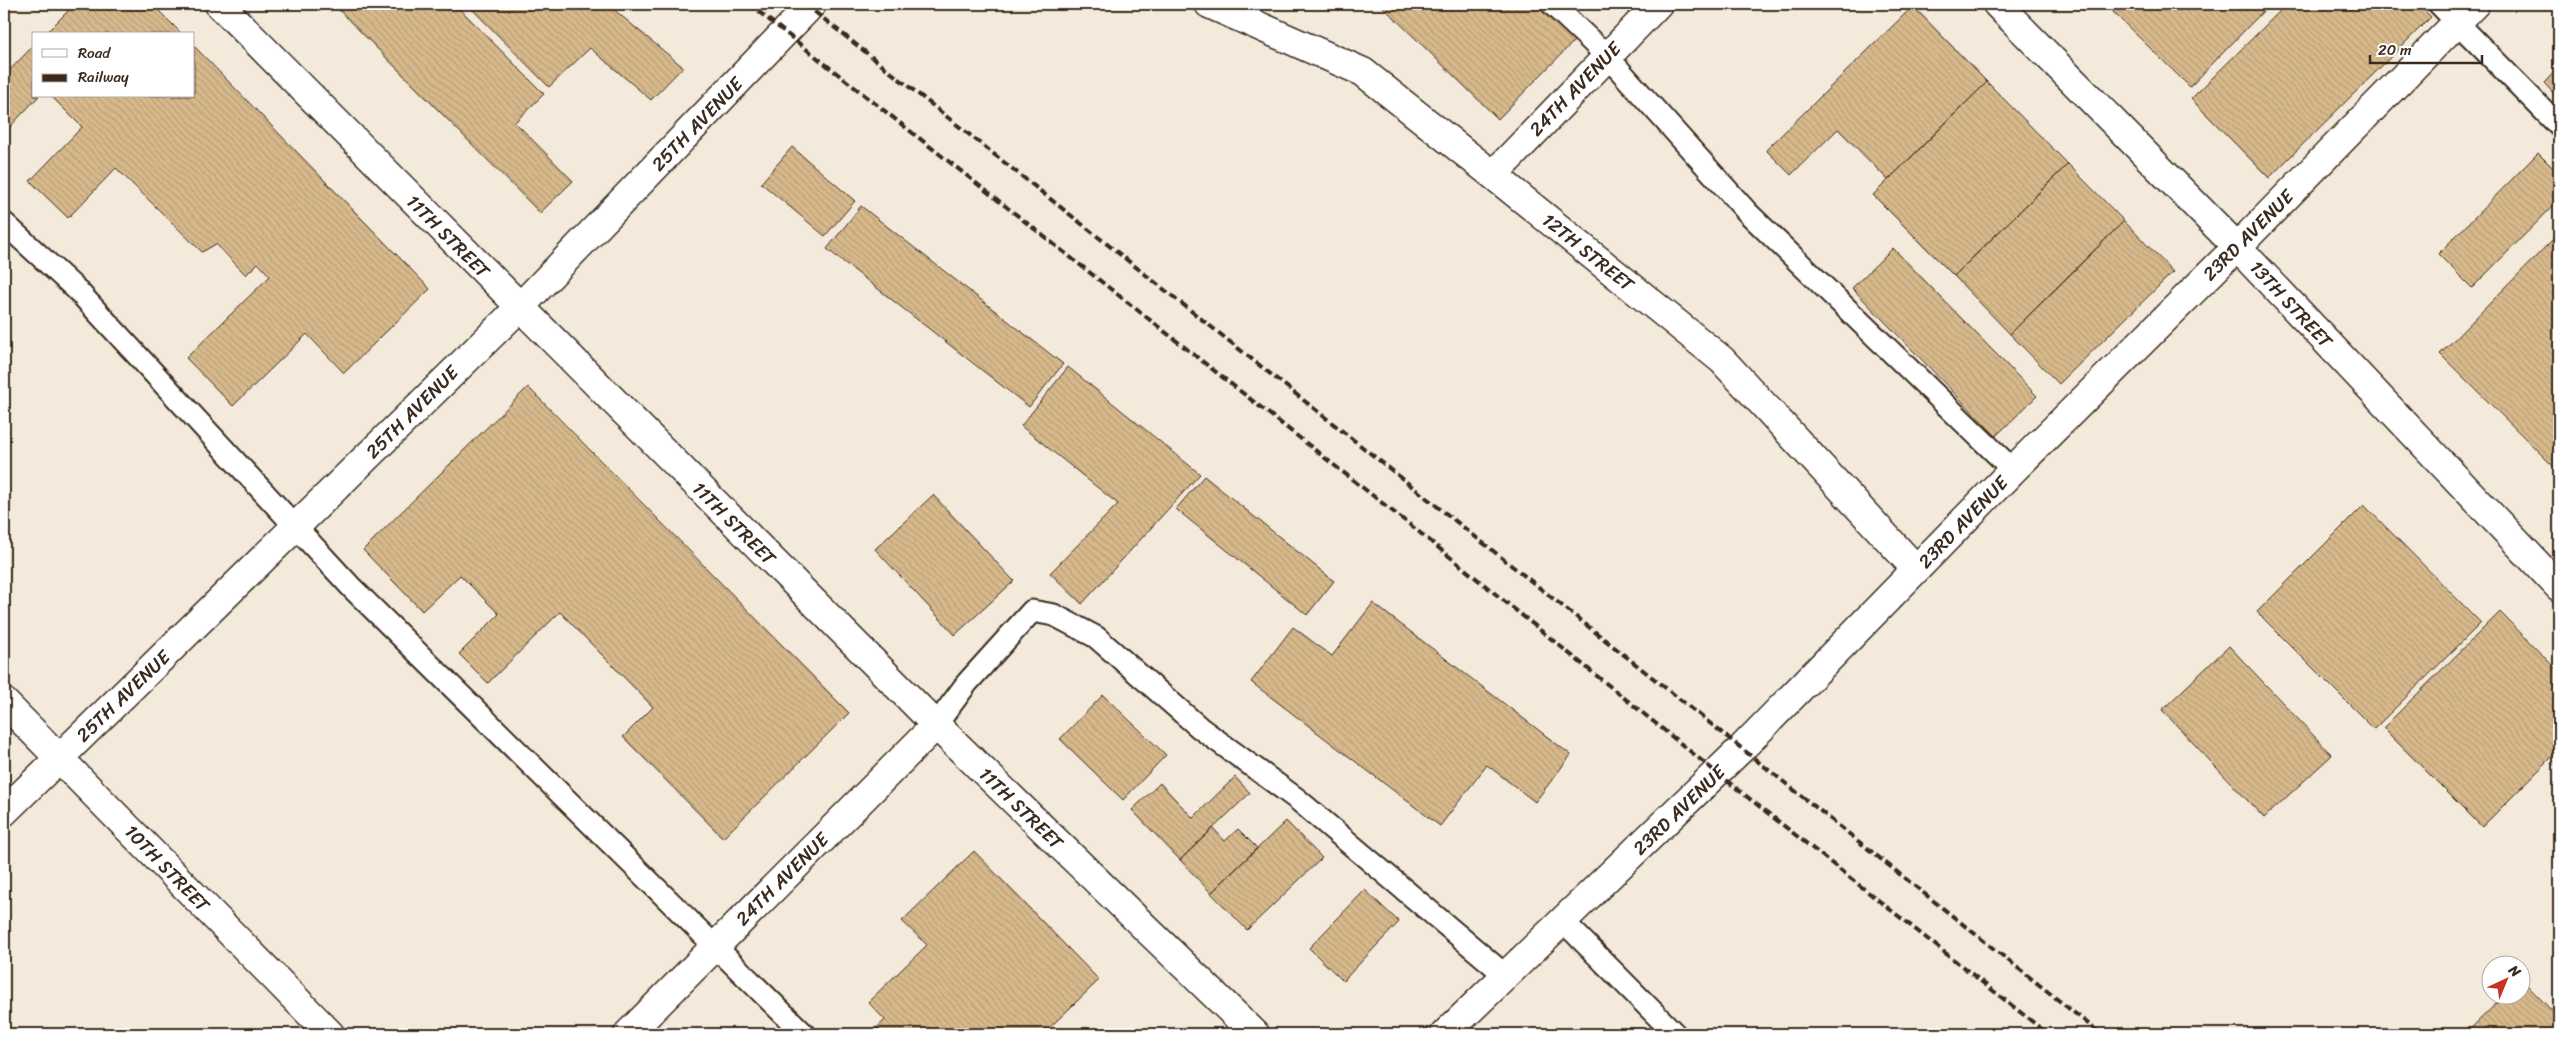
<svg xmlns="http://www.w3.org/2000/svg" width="2563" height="1038" font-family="Sriracha,sans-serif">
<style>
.building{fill:url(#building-back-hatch);stroke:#3b2a1e}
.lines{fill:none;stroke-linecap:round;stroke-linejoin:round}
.lane-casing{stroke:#3b2a1e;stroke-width:25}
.street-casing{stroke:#3b2a1e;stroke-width:31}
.secondary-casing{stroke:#3b2a1e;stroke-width:31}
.lane{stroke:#fff;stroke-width:21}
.street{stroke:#fff;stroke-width:28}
.secondary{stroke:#fff;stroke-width:28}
.rail{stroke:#3b2a1e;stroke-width:4;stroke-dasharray:8 4;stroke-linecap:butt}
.labels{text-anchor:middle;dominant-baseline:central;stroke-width:4;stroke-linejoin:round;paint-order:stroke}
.street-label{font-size:19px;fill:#3b2a1e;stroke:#fff}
</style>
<defs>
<pattern id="building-back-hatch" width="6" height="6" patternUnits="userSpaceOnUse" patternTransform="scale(1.25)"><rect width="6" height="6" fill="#d7b98b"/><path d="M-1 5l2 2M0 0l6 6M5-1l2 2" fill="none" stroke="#b99f78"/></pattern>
</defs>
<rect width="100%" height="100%" fill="#f3eadc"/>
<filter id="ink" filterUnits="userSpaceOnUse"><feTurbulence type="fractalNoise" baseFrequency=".02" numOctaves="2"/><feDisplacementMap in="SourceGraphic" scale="10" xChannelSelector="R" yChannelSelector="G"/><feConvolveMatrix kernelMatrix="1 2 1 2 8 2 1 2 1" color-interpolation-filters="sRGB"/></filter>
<g filter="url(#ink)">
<path class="building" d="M 75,4 L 152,4 L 182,34 L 45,34 Z
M 333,4 L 455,4 L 544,94 L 515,122 L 573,181 L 540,213 Z
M 467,4 L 607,4 L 683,67 L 651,100 L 590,48 L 549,87 Z
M 1380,4 L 1543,4 L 1578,37 L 1498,119 Z
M 2120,4 L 2270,4 L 2190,87 L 2113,12 Z
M 2287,4 L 2418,4 L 2431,17 L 2269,178 L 2191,99 Z
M 1913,6 L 1987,82 L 1888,180 L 1838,129 L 1791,175 L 1766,150 Z
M 34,45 L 34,96 L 39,96 L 4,133 L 4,76 Z
M 194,46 L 430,289 L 344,373 L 307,334 L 233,406 L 186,358 L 270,276 L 258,263 L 246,275 L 216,244 L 202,252 L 116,168 L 68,218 L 30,181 L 82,127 L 51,96 L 194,96 Z
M 2559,67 L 2559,99 L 2544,83 Z
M 1987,82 L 2068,164 L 1954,276 L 1873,195 Z
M 792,147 L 855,201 L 825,236 L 761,183 Z
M 2538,153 L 2559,174 L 2559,200 L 2472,288 L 2438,254 Z
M 2068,164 L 2124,221 L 2010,334 L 1954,276 Z
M 861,206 L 1063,364 L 1029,407 L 827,249 Z
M 2124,221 L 2173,272 L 2059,384 L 2010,334 Z
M 2559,233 L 2559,472 L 2440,354 Z
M 1893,248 L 2037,396 L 1996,436 L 1852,288 Z
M 1068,367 L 1200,474 L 1082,604 L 1050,573 L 1118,504 L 1021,426 Z
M 528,387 L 849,713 L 723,838 L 623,737 L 653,707 L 560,612 L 488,683 L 459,654 L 499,614 L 460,575 L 422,611 L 363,550 Z
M 1204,476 L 1334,581 L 1307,615 L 1176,509 Z
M 933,495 L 1014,581 L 955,635 L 875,549 Z
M 2364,505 L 2481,623 L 2374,729 L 2257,612 Z
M 1373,603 L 1571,755 L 1535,802 L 1487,765 L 1440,826 L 1251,682 L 1293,627 L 1332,656 Z
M 2500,612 L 2559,672 L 2559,750 L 2482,827 L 2383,728 Z
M 2229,646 L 2332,755 L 2264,818 L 2162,710 Z
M 1103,695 L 1166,755 L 1123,800 L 1060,739 Z
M 1235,777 L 1250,793 L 1180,860 L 1132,810 L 1160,783 L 1193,818 Z
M 1286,821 L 1322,858 L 1247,930 L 1211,893 Z
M 1213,828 L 1225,841 L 1238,829 L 1257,848 L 1211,893 L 1180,860 Z
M 974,851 L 1099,980 L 1043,1034 L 870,1034 L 885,1020 L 868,1002 L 927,945 L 902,921 Z
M 1365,890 L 1399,922 L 1343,981 L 1309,948 Z
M 2521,979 L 2559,1018 L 2559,1034 L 2465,1034 L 2504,996 L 2520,996 Z"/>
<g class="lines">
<defs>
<path id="lane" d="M 1552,4 L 1606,55 L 1748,213 L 2013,470
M 2439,4 L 2559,126
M 4,223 L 77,290 L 352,588 L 804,1034
M 936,725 L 967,683 L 1032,611 L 1054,615 L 1096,637 L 1200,728 L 1297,799 L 1505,975
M 1564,922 L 1675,1034"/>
<path id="street" d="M 1209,4 L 1363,72 L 1493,175 L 1722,360 L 1916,569
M 1493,175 L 1658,4
M 2237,247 L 2559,587
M 4,702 L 330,1034
M 4,812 L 519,308 L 812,4
M 628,1034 L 936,725"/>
<path id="secondary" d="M 219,4 L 936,725 L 1255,1034
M 1997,4 L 2237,247
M 1445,1034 L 1742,748 L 2013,470 L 2237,247 L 2475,4"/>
</defs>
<use href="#lane" class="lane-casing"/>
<use href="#street" class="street-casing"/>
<use href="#secondary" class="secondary-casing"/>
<use href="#lane" class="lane"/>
<use href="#street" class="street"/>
<use href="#secondary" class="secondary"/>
<path class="rail" d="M 749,4 L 1419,532 L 1717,773 L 2048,1034
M 805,4 L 2101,1034"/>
</g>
</g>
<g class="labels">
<g class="street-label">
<text transform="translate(1575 89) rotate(-46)">24TH AVENUE</text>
<text transform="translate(697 124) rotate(-46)">25TH AVENUE</text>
<text transform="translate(2248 235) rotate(-45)">23RD AVENUE</text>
<text transform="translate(448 236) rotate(45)">11TH STREET</text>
<text transform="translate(1588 252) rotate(39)">12TH STREET</text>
<text transform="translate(2291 304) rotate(47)">13TH STREET</text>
<text transform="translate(412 412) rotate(-45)">25TH AVENUE</text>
<text transform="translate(1963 522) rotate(-46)">23RD AVENUE</text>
<text transform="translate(734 523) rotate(45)">11TH STREET</text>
<text transform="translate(123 696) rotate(-44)">25TH AVENUE</text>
<text transform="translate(1021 808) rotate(44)">11TH STREET</text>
<text transform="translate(1679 810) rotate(-44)">23RD AVENUE</text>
<text transform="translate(167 868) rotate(46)">10TH STREET</text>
<text transform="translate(782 879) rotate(-45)">24TH AVENUE</text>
</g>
</g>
<rect width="2563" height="1038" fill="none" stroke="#fff" stroke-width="20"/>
<rect x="10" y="10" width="2543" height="1018" fill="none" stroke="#3b2a1e" stroke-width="2" filter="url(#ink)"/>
<rect x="32" y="32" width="162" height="65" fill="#ffffff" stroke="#b1aaa5"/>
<rect x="42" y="49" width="25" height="8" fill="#ffffff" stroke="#b1aaa5"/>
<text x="78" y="58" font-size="15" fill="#3b2a1e">Road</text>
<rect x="42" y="74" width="25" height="8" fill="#3b2a1e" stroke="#b1aaa5"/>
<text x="78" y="82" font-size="15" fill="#3b2a1e">Railway</text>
<g transform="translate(2506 980) rotate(44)"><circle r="24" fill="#ffffff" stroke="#b1aaa5"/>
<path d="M0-4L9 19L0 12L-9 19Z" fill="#c8321e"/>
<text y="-8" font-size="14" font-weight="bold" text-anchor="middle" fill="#3b2a1e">N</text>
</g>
<path d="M2370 55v8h112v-8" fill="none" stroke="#3b2a1e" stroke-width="2.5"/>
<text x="2378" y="55" font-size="15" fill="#3b2a1e" stroke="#ffffff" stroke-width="4" paint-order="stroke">20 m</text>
</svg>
